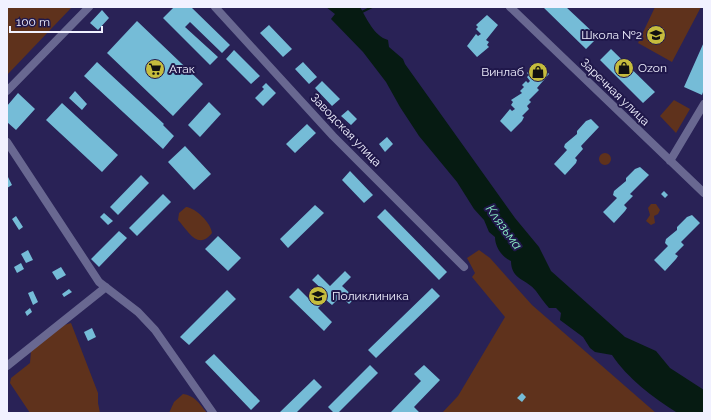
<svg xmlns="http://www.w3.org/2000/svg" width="711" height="420" font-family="Raleway,sans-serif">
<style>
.green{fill:#5f321c}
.water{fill:#061b12}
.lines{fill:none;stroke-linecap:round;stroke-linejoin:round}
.stream{stroke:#061b12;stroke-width:2}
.building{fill:#75bcd7}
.minor{stroke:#696891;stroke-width:8}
.labels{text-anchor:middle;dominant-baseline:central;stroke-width:4;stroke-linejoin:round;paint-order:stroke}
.poi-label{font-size:12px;fill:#f1f1ff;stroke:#20184b;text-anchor:start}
.street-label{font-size:12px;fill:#f1f1ff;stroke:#20184b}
.water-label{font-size:13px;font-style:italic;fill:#8beec5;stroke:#20184b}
</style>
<rect width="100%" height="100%" fill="#292256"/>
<path class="green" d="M 7,7 L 72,7 L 7,75 Z
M 655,7 L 701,7 L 672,62 L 638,43 Z
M 674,100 L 690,109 L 676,133 L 660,116 Z
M599 159a6 6 0 1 1 12 0a6 6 0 1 1-12 0Z
M 651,204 L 656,204 L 660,210 L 658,214 L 654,216 L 655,223 L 651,225 L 646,221 L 650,215 L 648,208 Z
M 186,207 C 196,208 211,223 212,233 C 198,251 188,231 178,220 L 179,213 Z
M 479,250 L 490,258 L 532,305 L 656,413 L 442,413 L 458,396 L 505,317 L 472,277 L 475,273 L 467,258 Z
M 71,323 L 98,393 L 98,403 L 100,413 L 30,413 L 10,383 L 11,378 L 30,363 L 31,351 L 61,326 Z
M 183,394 C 194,395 200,404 207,413 L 169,413 L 174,402 Z"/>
<path class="water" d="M 326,7 L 360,7 C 367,19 374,36 388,40 L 389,47 L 403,59 L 405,64 L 515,218 L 539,247 L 551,271 L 625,337 L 656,351 L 670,368 L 704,390 L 704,413 C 699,413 680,415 676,412 C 654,398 627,378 612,355 L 595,352 L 590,348 L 583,337 L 560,320 L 561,313 L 556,308 L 549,308 C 544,302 540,297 536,291 C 527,279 511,280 511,261 C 502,257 495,247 495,237 L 489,232 L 484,220 L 474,209 L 457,182 L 419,136 L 400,107 L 386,82 L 363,52 L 331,19 L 335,14 Z"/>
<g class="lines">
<path class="stream" d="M 362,12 L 372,7"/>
</g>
<path class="building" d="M 174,7 L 191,7 L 230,45 L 222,53 L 190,22 L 185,27 L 218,57 L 210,65 L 163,18 Z
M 543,7 L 566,7 L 598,37 L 586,49 Z
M 102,10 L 109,18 L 98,30 L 90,23 Z
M 487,15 L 498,25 L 486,40 L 489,42 L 487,45 L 489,47 L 477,57 L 467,46 L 476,34 L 478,36 L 481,34 L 476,29 L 478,27 L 476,25 Z
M 137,21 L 203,84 L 173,116 L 107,53 Z
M 269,25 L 292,49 L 283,57 L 260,33 Z
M 704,42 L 704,89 L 702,95 L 684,87 Z
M 611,49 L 655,92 L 643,103 L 600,60 Z
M 234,50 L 260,76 L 251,84 L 226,59 Z
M 97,62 L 164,124 L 163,125 L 174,136 L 163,149 L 84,76 Z
M 303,62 L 317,77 L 309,84 L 295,69 Z
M 539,63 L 549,74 L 537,88 L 539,90 L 529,100 L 531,102 L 527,106 L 529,109 L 522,116 L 524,117 L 522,121 L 511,132 L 500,121 L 510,109 L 512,111 L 515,109 L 511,105 L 513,102 L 511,100 L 522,93 L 520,91 L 524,87 L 522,85 L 526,81 L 528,83 L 530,81 L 527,77 L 529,75 L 527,73 Z
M 322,81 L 340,99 L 332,106 L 315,88 Z
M 266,83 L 276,93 L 263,106 L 255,98 L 264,89 L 262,87 Z
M 75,91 L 87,104 L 82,110 L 69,98 Z
M 18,93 L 35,109 L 16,130 L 7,122 L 7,106 Z
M 209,102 L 221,114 L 200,137 L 188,125 Z
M 62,103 L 118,155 L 102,172 L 46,120 Z
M 348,110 L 357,119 L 351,125 L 341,116 Z
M 591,119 L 599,127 L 581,146 L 583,149 L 575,158 L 577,160 L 576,163 L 565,175 L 554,164 L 567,150 L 564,147 L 565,144 L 577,134 L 577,131 L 586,121 Z
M 307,124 L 316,133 L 295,153 L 286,144 Z
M 387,137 L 393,144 L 385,152 L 379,144 Z
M 185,146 L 211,174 L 194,190 L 168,162 Z
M 640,167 L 649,175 L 630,194 L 633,196 L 624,205 L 627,208 L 625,211 L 614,223 L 603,212 L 617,198 L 613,195 L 614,191 L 626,181 L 626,178 L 635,169 Z
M 350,171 L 373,195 L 364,203 L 342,180 Z
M 7,175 L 12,185 L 7,188 Z
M 141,175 L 149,183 L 118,215 L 110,207 Z
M 664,191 L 668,195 L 665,198 L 661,194 Z
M 163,194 L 171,202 L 137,236 L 129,228 Z
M 315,205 L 324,213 L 288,248 L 280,239 Z
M 385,209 L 447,272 L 439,280 L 377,217 Z
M 104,213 L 113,221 L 108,225 L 100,217 Z
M 692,215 L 700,223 L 681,242 L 684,245 L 675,254 L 678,256 L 676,259 L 665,271 L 654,260 L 668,246 L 665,243 L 666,239 L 677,230 L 677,227 L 687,217 Z
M 16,216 L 23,227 L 19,230 L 12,219 Z
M 119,231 L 127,238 L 99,267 L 91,259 Z
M 218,236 L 241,258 L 228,271 L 205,249 Z
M 28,250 L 33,260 L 26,263 L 21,254 Z
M 21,263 L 24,269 L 17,273 L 14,267 Z
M 61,267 L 66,275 L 57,280 L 52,272 Z
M 345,271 L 351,277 L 342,286 L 355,298 L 349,304 L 341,296 L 332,305 L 326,300 L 318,308 L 332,322 L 324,331 L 289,297 L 298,288 L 315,305 L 323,297 L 321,295 L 325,292 L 312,280 L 318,274 L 330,286 Z
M 432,288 L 440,296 L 376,358 L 368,350 Z
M 69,289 L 72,292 L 64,297 L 62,294 Z
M 227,290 L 236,299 L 189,345 L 180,337 Z
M 33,291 L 38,302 L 33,305 L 28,293 Z
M 30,308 L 32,312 L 27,316 L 25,312 Z
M 92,328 L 96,337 L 88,341 L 84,332 Z
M 214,354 L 260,401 L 251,410 L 205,362 Z
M 370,365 L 378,373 L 338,413 L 334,413 L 328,407 Z
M 424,365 L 440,380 L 414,407 L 420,413 L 390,413 L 421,381 L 414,374 Z
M 314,379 L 322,387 L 296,413 L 279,413 Z
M 522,393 L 526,397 L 522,402 L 517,398 Z"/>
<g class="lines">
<path class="minor" d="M 215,7 L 333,136 L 464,267
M 510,7 L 704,193
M 7,91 L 89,7
M 7,142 L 99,282 L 138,312 L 155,330 L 213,413
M 670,161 L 704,104
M 7,366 L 106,287"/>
</g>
<defs>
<symbol id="school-disc" viewBox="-11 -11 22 22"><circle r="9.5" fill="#c5bc3d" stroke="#20184b"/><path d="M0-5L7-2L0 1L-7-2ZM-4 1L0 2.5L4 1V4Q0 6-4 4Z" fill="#111"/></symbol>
<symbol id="shop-disc" viewBox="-11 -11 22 22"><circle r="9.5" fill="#c5bc3d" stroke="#20184b"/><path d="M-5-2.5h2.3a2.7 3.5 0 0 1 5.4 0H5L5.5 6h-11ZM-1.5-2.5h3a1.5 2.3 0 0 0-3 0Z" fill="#111"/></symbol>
<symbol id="supermarket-disc" viewBox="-11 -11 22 22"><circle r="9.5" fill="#c5bc3d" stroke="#20184b"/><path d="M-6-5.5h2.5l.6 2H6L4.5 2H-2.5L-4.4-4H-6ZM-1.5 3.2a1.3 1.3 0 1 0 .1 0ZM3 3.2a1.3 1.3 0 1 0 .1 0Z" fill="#111"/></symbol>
</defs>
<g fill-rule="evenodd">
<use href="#school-disc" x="645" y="24" width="22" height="22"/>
<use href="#shop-disc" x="613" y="57" width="22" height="22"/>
<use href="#supermarket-disc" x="144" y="58" width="22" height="22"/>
<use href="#shop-disc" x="527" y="61" width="22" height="22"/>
<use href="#school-disc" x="307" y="285" width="22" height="22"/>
</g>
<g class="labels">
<g class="poi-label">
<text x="642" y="35" text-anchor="end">Школа №2</text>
<text x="638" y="68">Ozon</text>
<text x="169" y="69">Атак</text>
<text x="524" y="72" text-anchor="end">Винлаб</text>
<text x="332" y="296">Поликлиника</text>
</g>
<g class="street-label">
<text transform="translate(615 92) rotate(44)">Заречная улица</text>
<text transform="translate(346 130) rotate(46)">Заводская улица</text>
</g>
<g class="water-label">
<text transform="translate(504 227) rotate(54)">Клязьма</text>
</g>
</g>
<rect width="711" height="420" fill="none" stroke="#f1f1ff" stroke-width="16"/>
<path d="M10 26v6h92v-6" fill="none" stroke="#f1f1ff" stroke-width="2"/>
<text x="16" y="26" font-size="12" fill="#f1f1ff" stroke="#20184b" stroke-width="3" paint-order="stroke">100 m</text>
</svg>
